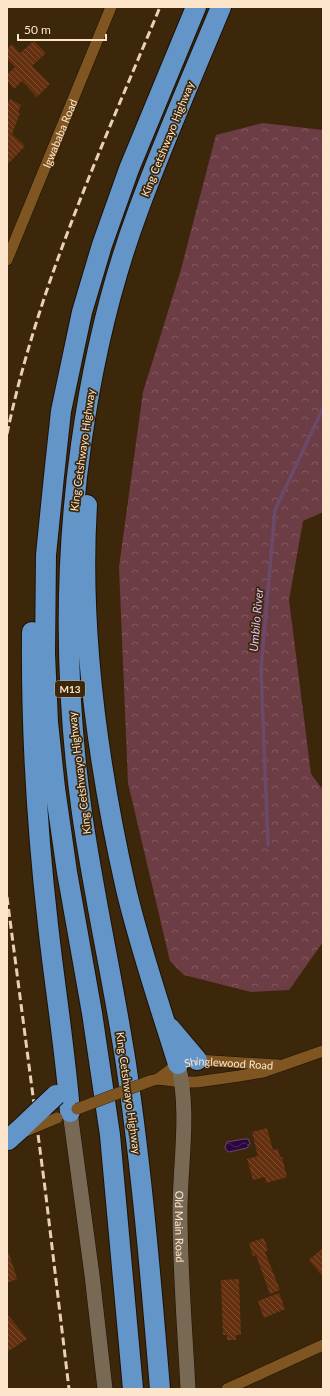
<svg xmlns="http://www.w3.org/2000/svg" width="330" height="1396" font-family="Lato,sans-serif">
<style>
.forest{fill:url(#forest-crowns)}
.water{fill:url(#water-waves);stroke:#6a496a}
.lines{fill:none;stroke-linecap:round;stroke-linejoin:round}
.stream{stroke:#6a496a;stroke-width:3.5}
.building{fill:url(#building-back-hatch)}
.street-casing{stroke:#1e1103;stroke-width:12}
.secondary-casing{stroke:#1e1103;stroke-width:16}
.highway-casing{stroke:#1e1103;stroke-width:22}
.street{stroke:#7f5622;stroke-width:11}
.secondary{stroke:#776954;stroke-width:15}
.highway{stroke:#6395c8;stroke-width:20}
.rail{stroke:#e8d1b6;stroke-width:3;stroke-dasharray:8 4;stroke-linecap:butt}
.street-bridge-casing{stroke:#1e1103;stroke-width:12;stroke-linecap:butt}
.highway-bridge-casing{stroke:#1e1103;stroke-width:22;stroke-linecap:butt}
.street-bridge{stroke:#7f5622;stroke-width:11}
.highway-bridge{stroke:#6395c8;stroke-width:20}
.labels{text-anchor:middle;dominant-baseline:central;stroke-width:3.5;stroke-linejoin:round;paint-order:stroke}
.shield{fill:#3c270b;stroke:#c3ac91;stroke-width:1}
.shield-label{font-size:10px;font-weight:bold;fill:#fde5cb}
.street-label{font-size:11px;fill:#fde5cb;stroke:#3c270b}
.water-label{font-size:12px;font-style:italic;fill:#ddbff5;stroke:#3c270b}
</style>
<defs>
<pattern id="forest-crowns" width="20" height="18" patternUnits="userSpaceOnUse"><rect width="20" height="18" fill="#6d3d45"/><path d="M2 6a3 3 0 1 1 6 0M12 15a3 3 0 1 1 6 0" fill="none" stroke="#83595e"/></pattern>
<pattern id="water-waves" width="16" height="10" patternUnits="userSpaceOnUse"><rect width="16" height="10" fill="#2b0640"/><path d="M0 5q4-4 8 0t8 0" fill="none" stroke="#4b2a5a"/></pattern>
<pattern id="building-back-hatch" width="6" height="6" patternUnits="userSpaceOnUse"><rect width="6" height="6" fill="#64300f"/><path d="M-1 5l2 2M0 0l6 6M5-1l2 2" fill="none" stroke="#7b4e31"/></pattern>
</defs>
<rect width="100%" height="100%" fill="#3c270b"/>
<path class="forest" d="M 263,123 L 323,130 L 323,512 L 303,521 L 289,600 L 311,774 L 323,790 L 323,942 L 289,990 L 251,992 L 184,975 L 170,961 L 128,783 L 119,567 L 143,392 L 180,273 L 216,135 Z"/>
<path class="water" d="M 244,1139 L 248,1139 L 250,1143 L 247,1148 L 229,1152 L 226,1150 L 225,1147 L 227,1142 Z"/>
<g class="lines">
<path class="stream" d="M 268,845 L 261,669 L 275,510 L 323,408"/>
</g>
<path class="building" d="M 34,41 L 46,53 L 32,66 L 50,84 L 37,97 L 22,81 L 14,89 L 7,81 L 7,75 L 15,67 L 7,59 L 7,49 L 12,44 L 20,53 Z
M 10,99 L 21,105 L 18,112 L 20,113 L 12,134 L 25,146 L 7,165 L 7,104 Z
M 267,1128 L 273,1150 L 278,1149 L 280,1157 L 282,1157 L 287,1177 L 266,1183 L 265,1177 L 253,1180 L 247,1159 L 258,1156 L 252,1132 Z
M 264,1238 L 268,1250 L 265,1252 L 280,1290 L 270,1294 L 256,1255 L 253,1256 L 249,1243 Z
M 323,1248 L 323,1277 L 309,1260 Z
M 9,1253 L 17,1279 L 7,1283 L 7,1254 Z
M 239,1279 L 241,1335 L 236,1335 L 236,1340 L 227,1340 L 227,1335 L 223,1335 L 221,1280 Z
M 279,1293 L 285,1309 L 264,1318 L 258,1301 Z
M 7,1314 L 21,1331 L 27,1339 L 7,1352 Z"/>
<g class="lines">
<defs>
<g id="street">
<path id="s1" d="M 7,260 L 111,7"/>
<path id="s2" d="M 158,1079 L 178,1064 L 197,1060 L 278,1065"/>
<path d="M 150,1081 L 158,1079 L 182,1082 L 197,1082 L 239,1076 L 263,1072 L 323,1051"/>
<path d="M 227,1389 L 323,1345"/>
</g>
<g id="secondary">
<path id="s3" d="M 178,1064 C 190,1112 180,1163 180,1212 C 180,1271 185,1330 188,1389"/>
<path d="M 70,1112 L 92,1275 L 105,1389"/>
</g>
<path id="highway" d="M 87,505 C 79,633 98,765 126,889 C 140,948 160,1006 178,1064
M 32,632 C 31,730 37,828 48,925 C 55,988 65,1049 70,1112
M 170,1028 L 197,1060
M 8,1140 L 19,1130
M 133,1389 L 110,1135 L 92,1013 L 67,872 L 55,788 L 48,722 L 45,654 L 46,555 L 54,476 L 61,411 L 82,312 L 102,245 L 129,169 L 196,7
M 160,1389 C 151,1280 142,1172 126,1064 C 113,980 94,897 82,813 C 65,691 64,567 81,445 C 92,366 110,286 138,211 C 163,142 193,75 221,7"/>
</defs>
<use href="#street" class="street-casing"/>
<use href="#secondary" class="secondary-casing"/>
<use href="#highway" class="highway-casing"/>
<use href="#street" class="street"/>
<use href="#secondary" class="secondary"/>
<use href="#highway" class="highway"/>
<path class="rail" d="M 7,434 C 38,285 102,147 160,7
M 7,897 L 45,1188 L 69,1389"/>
<defs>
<path id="street-bridge" d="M 77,1109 L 150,1081
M 26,1131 L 57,1118"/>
<path id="highway-bridge" d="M 19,1130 L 56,1095"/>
</defs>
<use href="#street-bridge" class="street-bridge-casing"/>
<use href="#highway-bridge" class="highway-bridge-casing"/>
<use href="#street-bridge" class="street-bridge"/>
<use href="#highway-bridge" class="highway-bridge"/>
</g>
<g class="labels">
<rect class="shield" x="55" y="681" width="30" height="16" rx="3"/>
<g class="shield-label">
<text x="70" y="689">M13</text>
</g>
<g class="street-label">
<text stroke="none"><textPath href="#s1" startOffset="137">Igwababa Road</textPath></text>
<text transform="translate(167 139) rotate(-68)">King Cetshwayo Highway</text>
<text transform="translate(82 450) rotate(-82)">King Cetshwayo Highway</text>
<text transform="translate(79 773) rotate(-97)">King Cetshwayo Highway</text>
<text stroke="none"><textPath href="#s2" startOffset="76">Shinglewood Road</textPath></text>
<text transform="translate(129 1093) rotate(82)">King Cetshwayo Highway</text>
<text stroke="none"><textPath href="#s3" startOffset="163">Old Main Road</textPath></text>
</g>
<g class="water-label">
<text transform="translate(256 620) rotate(-85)">Umbilo River</text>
</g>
</g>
<rect width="330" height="1396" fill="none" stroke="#fde5cb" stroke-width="16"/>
<path d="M18 34v6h88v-6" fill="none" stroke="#fde5cb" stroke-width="2"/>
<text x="24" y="34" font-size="12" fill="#fde5cb" stroke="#3c270b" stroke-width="3" paint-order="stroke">50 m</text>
</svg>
